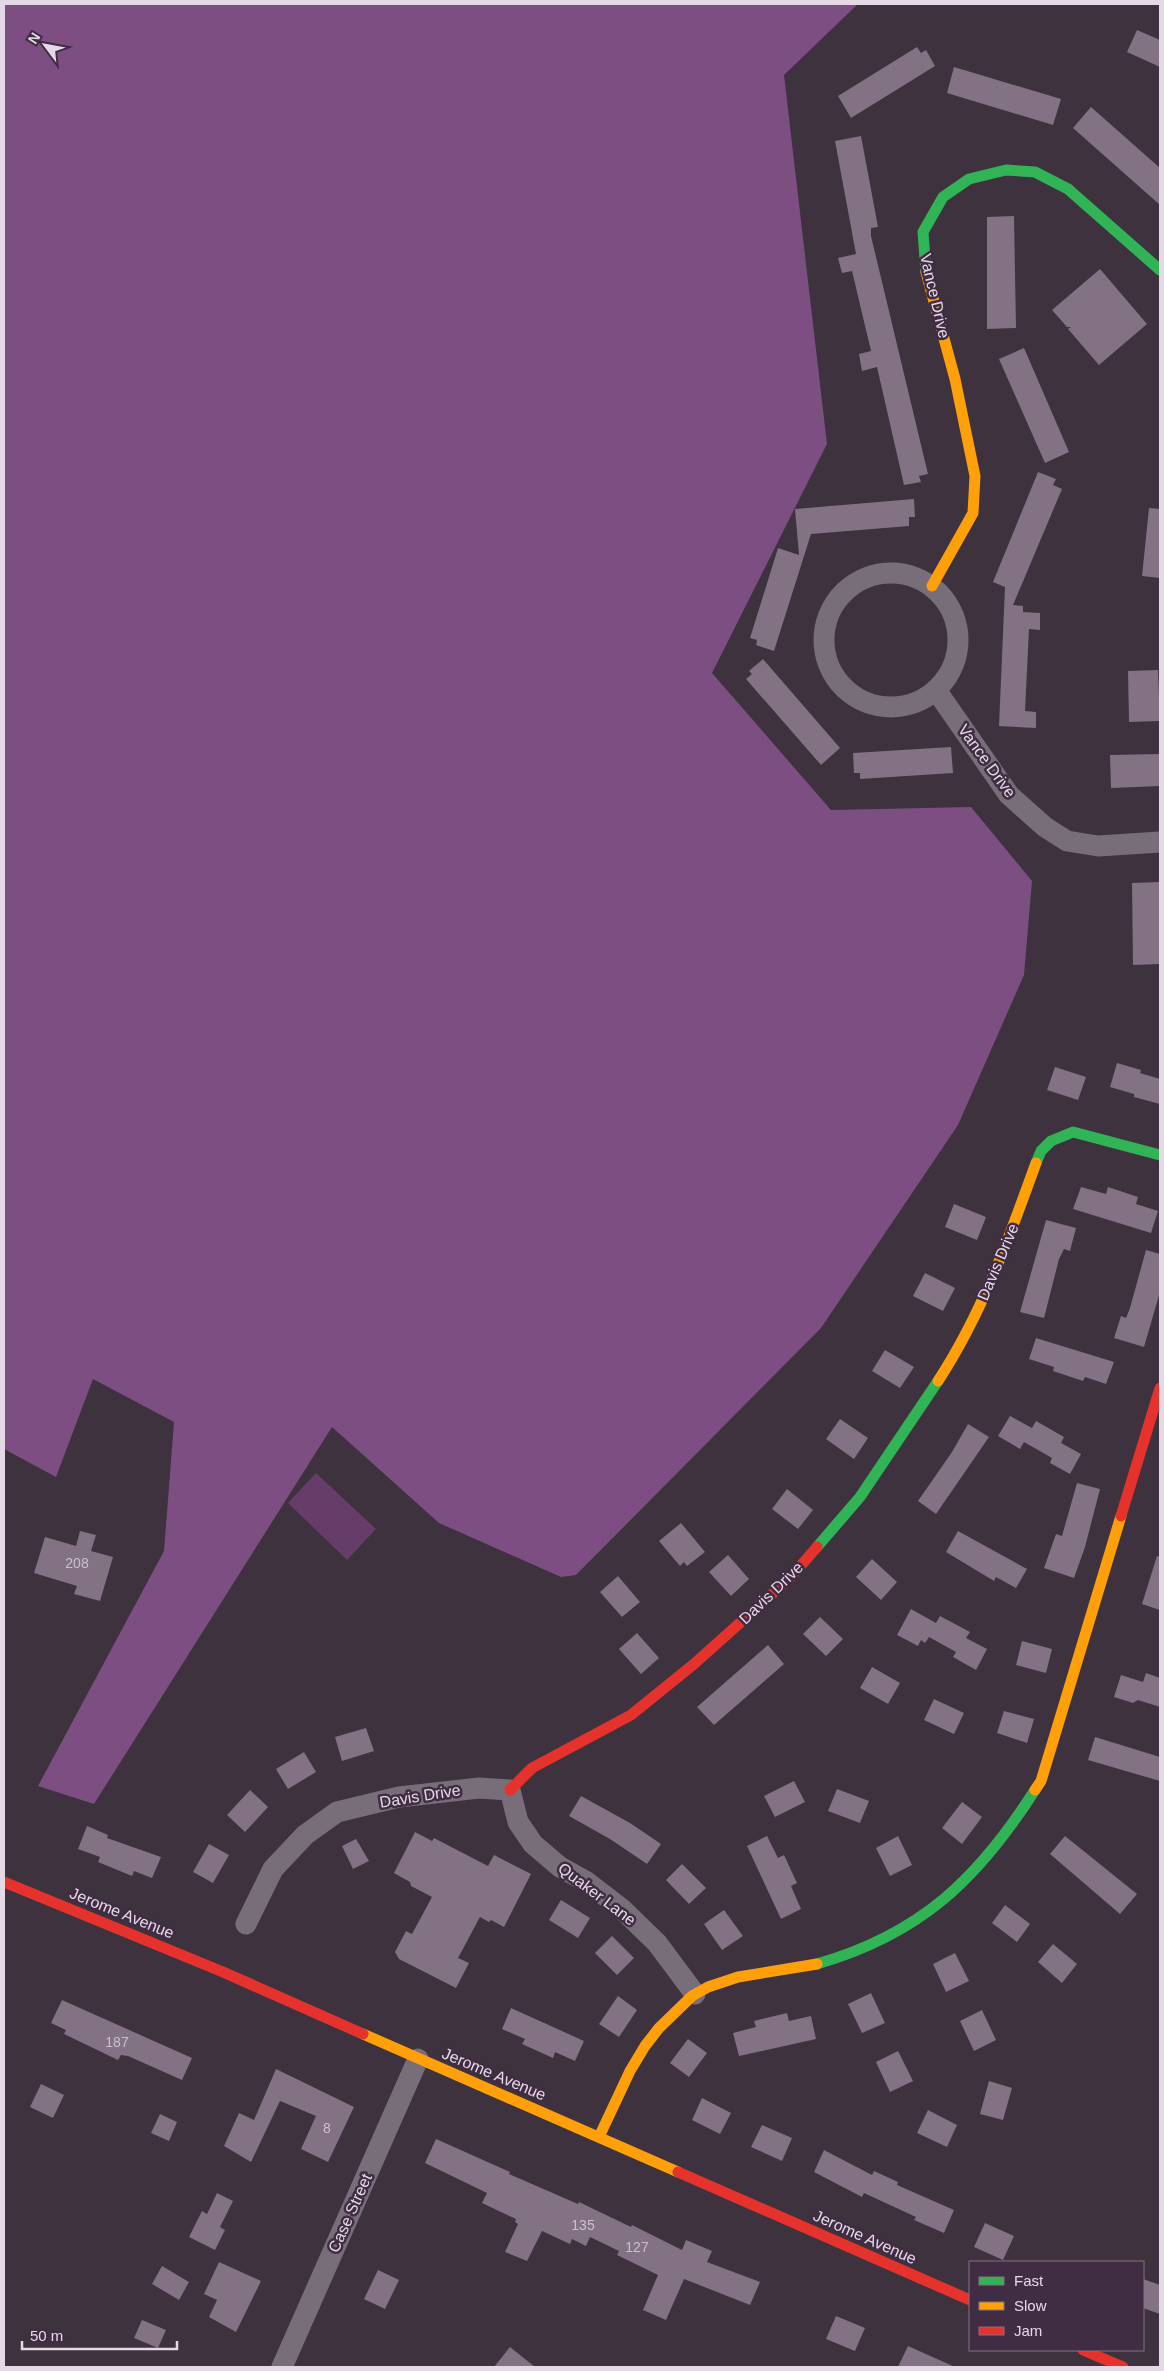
<svg xmlns="http://www.w3.org/2000/svg" width="1164" height="2371" font-family="Helvetica,sans-serif">
<style>
.green{fill:#663c69}
.forest{fill:#7c4e81}
.building{fill:#827283}
.lines{fill:none;stroke-linecap:round;stroke-linejoin:round}
.street{stroke:#786e79;stroke-width:21}
.fast{stroke:#30b455;stroke-width:11}
.slow{stroke:#ff9f0a;stroke-width:11}
.jam{stroke:#e5322d;stroke-width:11}
.labels{text-anchor:middle;dominant-baseline:central;stroke-width:5;stroke-linejoin:round;paint-order:stroke}
.number-label{font-size:14px;fill:#cdbfce}
.street-label{font-size:16px;fill:#e6d9e7;stroke:#412d43}
</style>
<rect width="100%" height="100%" fill="#3d323e"/>
<path class="green" d="M 316,1473 L 376,1529 L 347,1560 L 288,1503 Z"/>
<path class="forest" d="M 4,4 L 858,4 L 784,75 L 827,444 L 712,673 L 831,810 L 971,807 L 1032,881 L 1024,975 L 958,1125 L 821,1328 L 576,1575 L 561,1577 L 439,1523 L 332,1427 L 94,1804 L 38,1786 L 164,1551 L 174,1422 L 93,1379 L 56,1477 L 4,1449 Z"/>
<path class="building" d="M 1137,30 L 1160,40 L 1160,67 L 1127,52 Z
M 917,47 L 921,53 L 926,50 L 935,66 L 851,118 L 838,96 Z
M 954,67 L 1061,99 L 1053,125 L 947,93 Z
M 1091,107 L 1160,168 L 1160,205 L 1073,128 Z
M 861,136 L 878,227 L 871,228 L 871,236 L 928,474 L 919,476 L 921,482 L 904,485 L 877,367 L 862,371 L 859,354 L 871,351 L 852,271 L 842,273 L 838,258 L 856,254 L 835,141 Z
M 1014,216 L 1016,328 L 987,329 L 987,217 Z
M 1100,269 L 1147,324 L 1099,365 L 1068,329 L 1071,327 L 1067,327 L 1052,310 Z
M 1024,348 L 1069,452 L 1045,463 L 999,359 Z
M 1038,472 L 1056,479 L 1053,485 L 1062,489 L 1013,605 L 1023,606 L 1023,612 L 1040,613 L 1040,630 L 1029,629 L 1025,711 L 1036,712 L 1036,728 L 999,726 L 1005,587 L 993,582 Z
M 914,499 L 915,517 L 909,517 L 909,526 L 811,534 L 774,651 L 756,645 L 757,640 L 750,638 L 778,548 L 799,555 L 795,509 Z
M 1149,508 L 1160,509 L 1160,578 L 1142,576 Z
M 763,659 L 840,748 L 821,765 L 746,679 L 752,674 L 749,671 Z
M 1158,670 L 1160,721 L 1129,722 L 1128,671 Z
M 951,747 L 953,773 L 860,779 L 860,773 L 854,773 L 853,753 Z
M 1160,754 L 1160,786 L 1111,788 L 1110,755 Z
M 1160,882 L 1160,964 L 1133,965 L 1132,883 Z
M 1117,1063 L 1141,1070 L 1140,1073 L 1160,1079 L 1160,1104 L 1134,1097 L 1134,1094 L 1110,1087 Z
M 1055,1067 L 1086,1077 L 1078,1100 L 1047,1090 Z
M 1081,1187 L 1106,1194 L 1108,1187 L 1138,1197 L 1136,1204 L 1158,1211 L 1151,1233 L 1073,1209 Z
M 954,1204 L 986,1217 L 977,1240 L 945,1227 Z
M 1046,1220 L 1076,1228 L 1070,1251 L 1064,1249 L 1059,1259 L 1044,1318 L 1020,1312 Z
M 1146,1250 L 1160,1254 L 1160,1292 L 1144,1347 L 1114,1338 L 1121,1316 L 1126,1318 L 1130,1308 Z
M 925,1273 L 955,1288 L 943,1311 L 913,1296 Z
M 1036,1338 L 1114,1362 L 1106,1384 L 1085,1377 L 1083,1381 L 1053,1371 L 1054,1367 L 1029,1359 Z
M 885,1350 L 914,1367 L 900,1388 L 872,1371 Z
M 1010,1416 L 1032,1428 L 1036,1421 L 1064,1437 L 1061,1443 L 1081,1454 L 1070,1474 L 1050,1463 L 1052,1458 L 1024,1442 L 1020,1449 L 998,1436 Z
M 840,1419 L 868,1438 L 854,1459 L 826,1439 Z
M 968,1424 L 989,1437 L 936,1514 L 918,1501 L 952,1452 Z
M 1077,1483 L 1100,1489 L 1085,1547 L 1074,1578 L 1044,1568 L 1056,1534 L 1062,1536 Z
M 787,1489 L 813,1510 L 798,1529 L 772,1509 Z
M 681,1523 L 705,1552 L 687,1566 L 684,1562 L 680,1566 L 659,1541 Z
M 80,1531 L 96,1535 L 91,1551 L 113,1557 L 100,1601 L 74,1594 L 77,1586 L 34,1573 L 45,1537 L 76,1546 Z
M 958,1531 L 1027,1569 L 1016,1588 L 996,1577 L 994,1581 L 946,1552 Z
M 728,1555 L 749,1579 L 731,1596 L 709,1572 Z
M 1157,1556 L 1160,1557 L 1160,1610 L 1142,1604 Z
M 872,1559 L 897,1582 L 881,1600 L 856,1577 Z
M 618,1576 L 640,1602 L 622,1617 L 600,1592 Z
M 911,1609 L 936,1623 L 940,1616 L 970,1632 L 966,1638 L 987,1649 L 976,1670 L 953,1657 L 956,1652 L 929,1637 L 925,1643 L 921,1640 L 918,1646 L 897,1635 Z
M 820,1617 L 843,1639 L 826,1656 L 803,1634 Z
M 637,1633 L 659,1658 L 641,1674 L 619,1649 Z
M 1022,1641 L 1052,1649 L 1046,1673 L 1016,1665 Z
M 768,1645 L 784,1664 L 714,1725 L 697,1707 Z
M 872,1667 L 900,1683 L 888,1704 L 860,1688 Z
M 1146,1673 L 1160,1678 L 1160,1707 L 1138,1700 L 1133,1703 L 1114,1697 L 1121,1675 L 1143,1682 Z
M 934,1699 L 964,1713 L 954,1734 L 924,1720 Z
M 1004,1711 L 1034,1719 L 1027,1743 L 997,1733 Z
M 366,1728 L 374,1751 L 342,1761 L 335,1737 Z
M 1095,1737 L 1160,1757 L 1160,1781 L 1088,1760 Z
M 304,1752 L 316,1772 L 288,1789 L 276,1769 Z
M 794,1781 L 805,1802 L 775,1817 L 764,1796 Z
M 837,1789 L 869,1801 L 860,1823 L 828,1811 Z
M 250,1790 L 268,1807 L 245,1832 L 227,1815 Z
M 581,1796 L 630,1823 L 661,1844 L 647,1864 L 610,1839 L 569,1816 Z
M 962,1802 L 982,1817 L 962,1844 L 942,1828 Z
M 87,1826 L 108,1835 L 107,1838 L 161,1857 L 152,1878 L 134,1871 L 132,1876 L 98,1862 L 100,1857 L 78,1849 Z
M 415,1832 L 432,1841 L 434,1838 L 488,1866 L 494,1855 L 531,1874 L 504,1927 L 491,1920 L 489,1922 L 480,1917 L 458,1958 L 469,1963 L 456,1988 L 399,1959 L 395,1952 L 406,1931 L 412,1934 L 432,1897 L 411,1886 L 410,1882 L 394,1873 Z
M 767,1836 L 778,1858 L 784,1855 L 797,1883 L 791,1886 L 801,1909 L 781,1919 L 747,1846 Z
M 898,1836 L 912,1865 L 890,1876 L 876,1848 Z
M 1065,1836 L 1137,1894 L 1120,1914 L 1050,1854 Z
M 356,1839 L 369,1861 L 353,1869 L 342,1846 Z
M 209,1844 L 229,1855 L 213,1883 L 193,1872 Z
M 682,1864 L 706,1888 L 689,1904 L 666,1880 Z
M 561,1900 L 590,1918 L 578,1938 L 549,1920 Z
M 1005,1905 L 1030,1924 L 1017,1942 L 992,1923 Z
M 724,1910 L 743,1936 L 722,1950 L 704,1924 Z
M 612,1936 L 634,1958 L 617,1975 L 595,1953 Z
M 1053,1944 L 1077,1964 L 1062,1983 L 1038,1962 Z
M 955,1953 L 969,1981 L 946,1992 L 933,1964 Z
M 871,1993 L 885,2023 L 862,2033 L 848,2004 Z
M 618,1996 L 637,2010 L 619,2037 L 599,2024 Z
M 62,2000 L 192,2058 L 182,2080 L 128,2056 L 121,2055 L 118,2060 L 64,2034 L 66,2030 L 51,2023 Z
M 511,2008 L 584,2041 L 575,2061 L 555,2052 L 553,2058 L 522,2044 L 525,2039 L 502,2029 Z
M 982,2010 L 996,2040 L 974,2051 L 960,2021 Z
M 787,2013 L 789,2021 L 811,2016 L 816,2039 L 739,2056 L 733,2033 L 756,2027 L 754,2021 Z
M 688,2039 L 707,2053 L 689,2077 L 670,2063 Z
M 898,2051 L 913,2081 L 890,2092 L 876,2062 Z
M 276,2069 L 354,2107 L 328,2162 L 301,2149 L 316,2116 L 280,2101 L 251,2162 L 224,2146 L 239,2113 L 254,2120 Z
M 989,2081 L 1012,2088 L 1003,2120 L 980,2114 Z
M 41,2084 L 64,2095 L 53,2118 L 30,2107 Z
M 702,2098 L 731,2113 L 720,2134 L 692,2120 Z
M 928,2110 L 957,2125 L 947,2147 L 917,2133 Z
M 160,2114 L 177,2122 L 169,2141 L 151,2133 Z
M 762,2125 L 792,2138 L 782,2161 L 751,2147 Z
M 436,2139 L 510,2172 L 509,2174 L 578,2204 L 579,2202 L 631,2227 L 632,2225 L 682,2250 L 686,2240 L 712,2251 L 707,2262 L 760,2282 L 750,2305 L 684,2279 L 666,2320 L 643,2310 L 658,2275 L 617,2255 L 619,2251 L 590,2237 L 586,2246 L 572,2239 L 570,2244 L 542,2231 L 527,2261 L 505,2252 L 518,2224 L 515,2222 L 516,2219 L 482,2203 L 487,2193 L 425,2163 Z
M 824,2150 L 872,2175 L 874,2171 L 898,2182 L 897,2185 L 954,2210 L 944,2233 L 914,2220 L 916,2217 L 864,2193 L 862,2197 L 814,2172 Z
M 217,2193 L 233,2201 L 220,2227 L 225,2230 L 215,2250 L 189,2237 L 202,2211 L 207,2214 Z
M 985,2223 L 1014,2236 L 1003,2260 L 974,2247 Z
M 219,2262 L 261,2281 L 236,2332 L 209,2317 L 217,2300 L 204,2294 Z
M 162,2266 L 189,2282 L 179,2300 L 152,2284 Z
M 378,2270 L 399,2280 L 385,2309 L 364,2299 Z
M 1143,2279 L 1160,2285 L 1160,2314 L 1143,2308 Z
M 836,2316 L 865,2328 L 855,2351 L 826,2339 Z
M 142,2320 L 166,2330 L 158,2348 L 134,2338 Z
M 908,2346 L 955,2367 L 898,2367 Z
M 510,2347 L 535,2367 L 494,2367 Z"/>
<g class="lines">
<path class="street" d="M824 640a67 67 0 1 1 134 0a67 67 0 1 1-134 0Z
M 936,690 L 1009,795 L 1045,827 L 1067,841 L 1098,846 L 1160,842
M 246,1924 L 273,1869 L 305,1835 L 337,1812 L 399,1797 L 479,1788 L 510,1790 L 518,1822 L 533,1844 L 560,1867 L 587,1882 L 622,1909 L 657,1943 L 695,1994
M 282,2367 L 418,2059"/>
<path class="fast" d="M 926,272 L 923,232 L 943,197 L 969,179 L 1006,170 L 1035,172 L 1068,189 L 1160,270
M 1036,1163 L 1041,1151 L 1051,1141 L 1073,1132 L 1160,1155
M 817,1547 L 860,1497 L 938,1381
M 817,1964 C 921,1934 978,1879 1035,1790"/>
<path class="slow" d="M 926,272 L 955,379 L 975,476 L 973,513 L 932,586
M 938,1381 C 982,1314 1009,1238 1036,1163
M 1035,1790 L 1041,1781 L 1121,1516
M 363,2034 L 678,2172
M 599,2137 L 630,2071 L 645,2046 L 659,2028 L 692,1996 L 708,1987 L 738,1977 L 817,1964"/>
<path class="jam" d="M 1121,1516 L 1160,1388
M 510,1790 L 532,1768 L 631,1715 L 694,1664 L 790,1578 L 817,1547
M 4,1882 L 223,1972 L 363,2034
M 678,2172 L 970,2300
M 1083,2350 L 1123,2367"/>
</g>
<g class="labels">
<g class="number-label">
<text x="77" y="1563">208</text>
<text x="117" y="2042">187</text>
<text x="327" y="2128">8</text>
<text x="583" y="2225">135</text>
<text x="637" y="2247">127</text>
</g>
<g class="street-label">
<text transform="translate(935 296) rotate(77)">Vance Drive</text>
<text transform="translate(987 761) rotate(54)">Vance Drive</text>
<text transform="translate(998 1262) rotate(-67)">Davis Drive</text>
<text transform="translate(771 1593) rotate(-44)">Davis Drive</text>
<text transform="translate(420 1796) rotate(-9)">Davis Drive</text>
<text transform="translate(597 1894) rotate(37)">Quaker Lane</text>
<text transform="translate(122 1913) rotate(22)">Jerome Avenue</text>
<text transform="translate(494 2074) rotate(23)">Jerome Avenue</text>
<text transform="translate(350 2213) rotate(-66)">Case Street</text>
<text transform="translate(865 2237) rotate(24)">Jerome Avenue</text>
</g>
</g>
<rect width="1164" height="2371" fill="none" stroke="#e6d9e7" stroke-width="10"/>
<rect x="969" y="2261" width="175" height="90" fill="#412d43" stroke="#837285"/>
<rect x="979" y="2277" width="25" height="8" fill="#30b455" stroke="#837285"/>
<text x="1014" y="2286" font-size="15" fill="#e6d9e7">Fast</text>
<rect x="979" y="2302" width="25" height="8" fill="#ff9f0a" stroke="#837285"/>
<text x="1014" y="2311" font-size="15" fill="#e6d9e7">Slow</text>
<rect x="979" y="2327" width="25" height="8" fill="#e5322d" stroke="#837285"/>
<text x="1014" y="2336" font-size="15" fill="#e6d9e7">Jam</text>
<g transform="translate(45 45) rotate(302)" stroke="#412d43" stroke-width="4" paint-order="stroke">
<path d="M0-4L9 19L0 12L-9 19Z" fill="#e6d9e7"/>
<text y="-8" font-size="14" font-weight="bold" text-anchor="middle" fill="#e6d9e7">N</text>
</g>
<path d="M22 2341v8h155v-8" fill="none" stroke="#e6d9e7" stroke-width="2.5"/>
<text x="30" y="2341" font-size="15" fill="#e6d9e7" stroke="#412d43" stroke-width="4" paint-order="stroke">50 m</text>
</svg>
